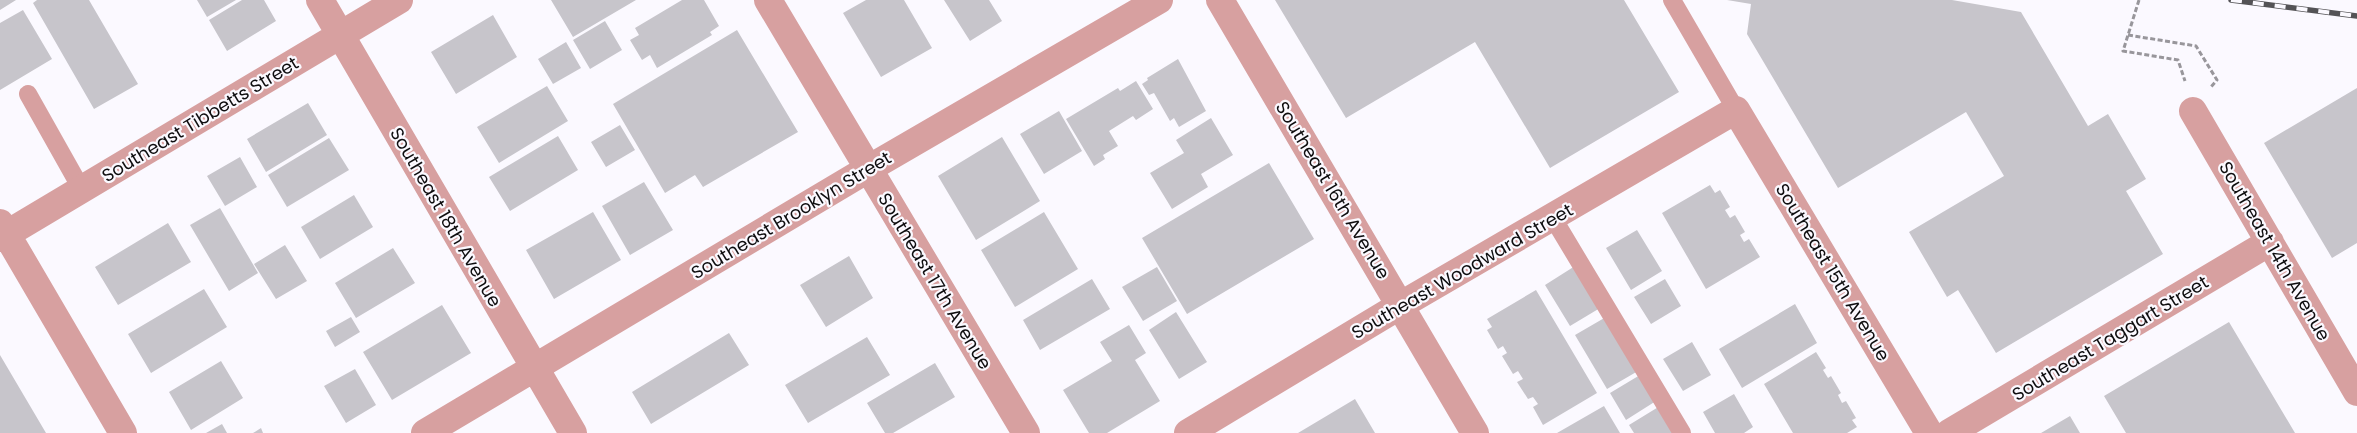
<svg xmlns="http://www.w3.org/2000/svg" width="2357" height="433" font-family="Poppins,sans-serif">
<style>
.building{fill:#c7c5cb}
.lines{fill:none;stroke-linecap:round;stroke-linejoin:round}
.path{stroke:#98969b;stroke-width:3;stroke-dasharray:5 2.5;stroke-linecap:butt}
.lane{stroke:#d7a0a0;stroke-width:18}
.street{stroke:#d7a0a0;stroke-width:28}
.rail-casing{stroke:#545356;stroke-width:5.5}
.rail{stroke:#fbf9ff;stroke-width:4;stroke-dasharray:11;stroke-linecap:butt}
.labels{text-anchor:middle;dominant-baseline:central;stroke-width:4.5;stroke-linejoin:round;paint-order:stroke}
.street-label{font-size:18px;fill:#0e0d0f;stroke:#fbf9ff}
</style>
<rect width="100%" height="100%" fill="#fbf9ff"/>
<path class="building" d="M 0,0 L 16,0 L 0,10 Z
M 37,0 L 89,0 L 138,84 L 94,109 L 33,3 Z
M 197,0 L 236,0 L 207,17 Z
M 242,0 L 264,0 L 276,21 L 227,51 L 209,20 Z
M 551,0 L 636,0 L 573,37 Z
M 682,0 L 704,0 L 719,26 L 710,32 L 712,35 L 657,68 L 650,55 L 642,60 L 630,40 L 639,35 L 635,28 Z
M 866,0 L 904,0 L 932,48 L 881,77 L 843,13 Z
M 944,0 L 989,0 L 1002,21 L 970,41 Z
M 1275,0 L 1624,0 L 1679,92 L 1550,168 L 1475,42 L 1346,118 Z
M 1727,0 L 1952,0 L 2021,12 L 2088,126 L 2108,114 L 2146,179 L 2126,191 L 2163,254 L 1996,353 L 1958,290 L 1947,297 L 1909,232 L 2004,176 L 1966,112 L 1838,188 L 1747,34 L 1751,4 Z
M 23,10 L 52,59 L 0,90 L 0,23 Z
M 493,15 L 517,57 L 456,94 L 431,52 Z
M 605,21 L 622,50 L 590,69 L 573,40 Z
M 737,30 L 798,132 L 703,187 L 695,175 L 665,193 L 613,104 Z
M 566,42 L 581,68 L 553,84 L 538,59 Z
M 1178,59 L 1206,111 L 1179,127 L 1174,118 L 1170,121 L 1154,93 L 1149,95 L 1142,84 L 1148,80 L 1147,78 Z
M 1136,81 L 1153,109 L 1136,120 L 1133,116 L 1109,131 L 1118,146 L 1103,155 L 1105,159 L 1094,166 L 1066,119 L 1118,88 L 1120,91 Z
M 547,86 L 568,121 L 499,163 L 477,127 Z
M 2357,88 L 2357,243 L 2332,258 L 2264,143 Z
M 308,103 L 327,135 L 266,172 L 247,139 Z
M 1059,111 L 1082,151 L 1044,174 L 1020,134 Z
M 1211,118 L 1233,155 L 1201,174 L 1208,187 L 1172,209 L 1150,173 L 1184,153 L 1176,140 Z
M 620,125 L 635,150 L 606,167 L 591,142 Z
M 558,136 L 578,170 L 510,211 L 489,177 Z
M 1002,137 L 1040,201 L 976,240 L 938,176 Z
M 329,138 L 349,170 L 287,207 L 268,175 Z
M 240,157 L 257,187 L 225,206 L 207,176 Z
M 1269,163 L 1314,239 L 1187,314 L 1142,238 Z
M 644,182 L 673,230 L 630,255 L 602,206 Z
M 1710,185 L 1715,193 L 1720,190 L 1730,207 L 1725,210 L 1730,218 L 1735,215 L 1745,232 L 1740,235 L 1744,242 L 1749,239 L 1760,257 L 1706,289 L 1662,213 Z
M 354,195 L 373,227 L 320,259 L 301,227 Z
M 220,208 L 258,273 L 229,291 L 190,225 Z
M 593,212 L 621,260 L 554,299 L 526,250 Z
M 1044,212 L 1078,269 L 1015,307 L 981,250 Z
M 168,223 L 191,262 L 118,305 L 95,267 Z
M 1637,230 L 1662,271 L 1631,290 L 1606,248 Z
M 285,245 L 307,281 L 276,299 L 254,264 Z
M 393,248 L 415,283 L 356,318 L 335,283 Z
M 849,256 L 873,298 L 826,327 L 800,285 Z
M 1575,266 L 1600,308 L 1570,326 L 1545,285 Z
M 1157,267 L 1177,301 L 1143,321 L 1122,287 Z
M 1092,279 L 1110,309 L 1040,350 L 1023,320 Z
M 1665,279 L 1681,306 L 1651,324 L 1634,297 Z
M 204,289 L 227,327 L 151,373 L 128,334 Z
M 1536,290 L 1597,393 L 1543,425 L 1533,407 L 1538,404 L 1533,397 L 1528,399 L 1517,382 L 1523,379 L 1518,371 L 1513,374 L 1502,356 L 1507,353 L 1503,346 L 1498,349 L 1487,330 L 1492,327 L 1487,319 Z
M 1795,304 L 1817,343 L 1742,388 L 1719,349 Z
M 442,305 L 471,353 L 392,400 L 363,352 Z
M 1176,312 L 1207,362 L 1179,379 L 1149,330 Z
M 351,317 L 360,332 L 335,347 L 326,331 Z
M 1606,317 L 1638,371 L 1607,389 L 1575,335 Z
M 2229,322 L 2295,433 L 2126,433 L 2104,396 Z
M 1129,325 L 1146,353 L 1135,360 L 1160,401 L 1107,433 L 1089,433 L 1063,390 L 1112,361 L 1100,342 Z
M 729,333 L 749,365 L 651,424 L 632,392 Z
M 867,337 L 890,375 L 808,423 L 785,385 Z
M 1692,342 L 1711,375 L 1683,391 L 1663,359 Z
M 1816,352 L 1826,368 L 1823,370 L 1828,378 L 1831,376 L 1841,393 L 1838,395 L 1842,403 L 1846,401 L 1856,418 L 1852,420 L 1857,427 L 1847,433 L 1793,433 L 1764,384 Z
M 0,355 L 46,433 L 0,433 Z
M 221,361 L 243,398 L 191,430 L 169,392 Z
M 935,363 L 955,397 L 893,433 L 885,433 L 867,403 Z
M 355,369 L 376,405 L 346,423 L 324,386 Z
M 1640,375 L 1656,401 L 1626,420 L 1610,393 Z
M 1734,394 L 1753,427 L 1744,433 L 1715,433 L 1703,412 Z
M 1355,399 L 1375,433 L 1298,433 Z
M 1604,406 L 1620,433 L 1557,433 Z
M 1660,406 L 1675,433 L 1634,433 L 1629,425 Z
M 2070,416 L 2080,433 L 2041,433 Z
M 222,424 L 227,433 L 206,433 Z
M 261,428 L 263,433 L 253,433 Z"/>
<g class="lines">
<path class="path" d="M 2139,0 L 2123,51 L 2178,60 L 2185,81
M 2128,35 L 2196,46 L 2217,80 L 2211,87"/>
<path class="lane" d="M 1672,0 L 1736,110
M 28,94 L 82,190
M 1553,218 L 1682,433"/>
<path class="street" d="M 320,0 L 573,433
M 768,0 L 1026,433
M 1220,0 L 1475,433
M 2193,111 L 2357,392
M 0,223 L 123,433
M 0,238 L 399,0
M 425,433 L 868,169 L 1159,0
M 1188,433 L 1401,305 L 1736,110 L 1929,433
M 1949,433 L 2270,242"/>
<defs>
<path id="rail" d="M 2231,0 L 2357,16"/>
</defs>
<use href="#rail" class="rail-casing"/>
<use href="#rail" class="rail"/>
</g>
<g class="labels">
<g class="street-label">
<text transform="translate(200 119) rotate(-31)">Southeast Tibbetts Street</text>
<text transform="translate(1333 190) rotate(59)">Southeast 16th Avenue</text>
<text transform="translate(791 215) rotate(-31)">Southeast Brooklyn Street</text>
<text transform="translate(446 217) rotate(60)">Southeast 18th Avenue</text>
<text transform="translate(2275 251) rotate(60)">Southeast 14th Avenue</text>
<text transform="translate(1462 271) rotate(-30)">Southeast Woodward Street</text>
<text transform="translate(1833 272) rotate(59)">Southeast 15th Avenue</text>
<text transform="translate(935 281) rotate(59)">Southeast 17th Avenue</text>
<text transform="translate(2110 338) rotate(-31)">Southeast Taggart Street</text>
</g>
</g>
</svg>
